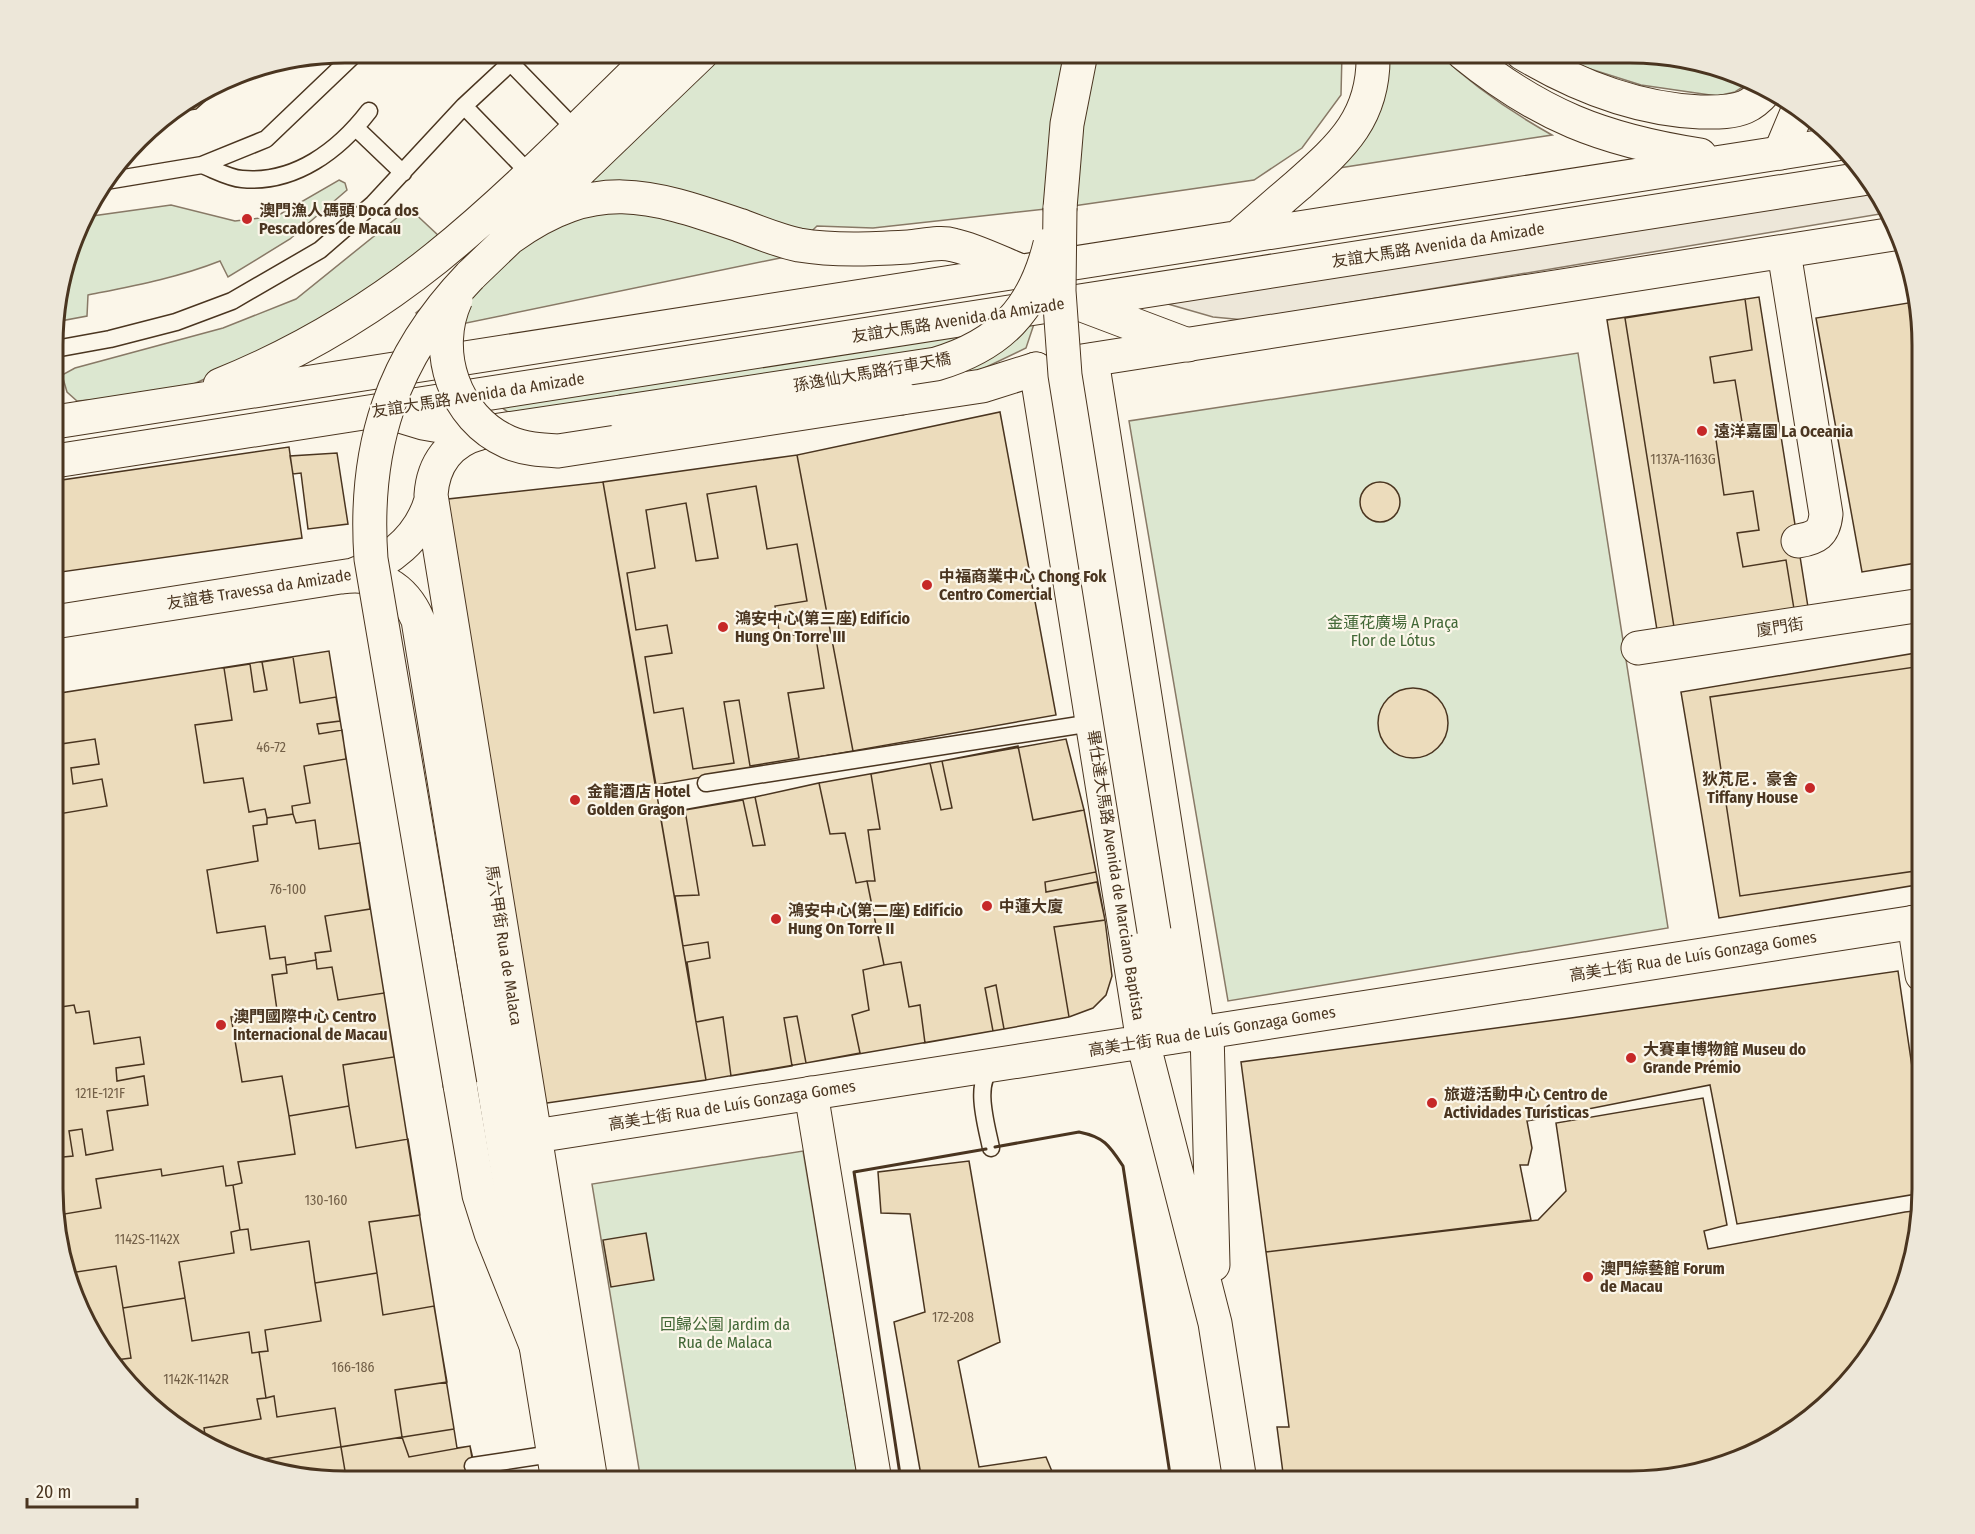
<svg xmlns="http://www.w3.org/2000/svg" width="1975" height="1534" font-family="'Fira Sans Condensed','Noto Sans SC',sans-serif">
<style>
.green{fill:#dce7d0;stroke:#887966;stroke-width:1.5}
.parking{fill:#ede7d9;stroke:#887966;stroke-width:1.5}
.building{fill:#ecdcbc;stroke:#4a3520;stroke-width:1.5}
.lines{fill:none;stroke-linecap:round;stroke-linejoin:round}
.lane-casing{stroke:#4a3520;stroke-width:19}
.street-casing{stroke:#4a3520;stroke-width:35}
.secondary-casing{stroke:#4a3520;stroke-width:35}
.primary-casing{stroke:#4a3520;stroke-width:35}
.lane{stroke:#fbf6e9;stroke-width:16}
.street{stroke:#fbf6e9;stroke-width:33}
.secondary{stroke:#fbf6e9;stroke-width:33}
.primary{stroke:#fbf6e9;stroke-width:33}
.primary-bridge-casing{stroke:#4a3520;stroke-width:35;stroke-linecap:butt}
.primary-bridge{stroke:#fbf6e9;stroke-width:33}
.wall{stroke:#4a3520;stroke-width:3}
.poi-dot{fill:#c62828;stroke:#fbf6e9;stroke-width:2}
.labels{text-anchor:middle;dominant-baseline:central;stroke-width:4.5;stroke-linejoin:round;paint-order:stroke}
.number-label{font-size:14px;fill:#725f47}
.poi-label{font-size:16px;font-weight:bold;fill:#4a3520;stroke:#fbf6e9;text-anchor:start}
.street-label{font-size:16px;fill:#4a3520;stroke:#fbf6e9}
.park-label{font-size:16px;fill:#436837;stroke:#fbf6e9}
.rim{fill:none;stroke:#4a3520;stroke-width:3}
</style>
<rect width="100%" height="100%" fill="#fbf6e9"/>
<path class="green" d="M 716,53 L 1342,53 L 1341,95 L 1302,148 L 1254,180 L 1073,206 L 873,228 L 817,226 L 785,257 L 442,328 L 416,313 Z
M 1378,53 L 1438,53 C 1474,87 1509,111 1552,135 L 1326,170 Z
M 1558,53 L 1649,53 L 1742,75 L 1752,81 L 1735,92 L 1717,96 L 1641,85 L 1584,67 Z
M 339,180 L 345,183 L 347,190 L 290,239 L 228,277 L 220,261 C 177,278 133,286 88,295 L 87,316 L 55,322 L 55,306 L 85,217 L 171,205 L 235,221 L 277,216 Z
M 409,208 L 441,238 L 324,318 L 282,343 L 183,389 L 153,395 L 77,401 L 67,392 L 62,375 L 75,368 L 223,328 L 296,299 Z
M 1037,315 L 1026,348 L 974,373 L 540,435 L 494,402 Z
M 1578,353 L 1668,928 L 1228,1001 L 1129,421 Z
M 803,1151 L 858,1481 L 641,1481 L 592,1184 Z"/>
<path class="parking" d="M 1869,190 L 1886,213 L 1245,320 L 1213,317 L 1154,300 Z"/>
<path class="building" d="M 229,80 L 196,109 L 175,112 Z
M 1759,297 L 1808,607 L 1657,630 L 1607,320 Z
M 1745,299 L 1752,350 L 1710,357 L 1714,383 L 1735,380 L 1742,422 L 1714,426 L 1724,495 L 1753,491 L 1759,530 L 1737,533 L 1743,567 L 1786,560 L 1794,609 L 1674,627 L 1625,318 Z
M 1914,302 L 1922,344 L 1922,562 L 1862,572 L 1816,318 Z
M 1000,412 L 1056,715 L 853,751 L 797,455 Z
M 289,447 L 302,538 L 54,573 L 55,481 Z
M 337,453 L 348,524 L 308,529 L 301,473 L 293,474 L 290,456 Z
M 797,455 L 853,751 L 656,785 L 603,482 Z
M 603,482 L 706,1080 L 547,1103 L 541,1102 L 448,499 Z
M1360 502a20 20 0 1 1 40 0a20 20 0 1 1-40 0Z
M 756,486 L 767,549 L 797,544 L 807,601 L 775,606 L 780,637 L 815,632 L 824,688 L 788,693 L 799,758 L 750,766 L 739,700 L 724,702 L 734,763 L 693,769 L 683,708 L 654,713 L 645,657 L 672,653 L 667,625 L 636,630 L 627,573 L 655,568 L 646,510 L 686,503 L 696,561 L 718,558 L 707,494 Z
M 329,651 L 454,1429 L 244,1462 L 233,1459 L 152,1409 L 82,1318 L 63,1247 L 53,1184 L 54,694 Z
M 1922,652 L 1922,884 L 1719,918 L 1681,692 Z
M 293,657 L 300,703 L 336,697 L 340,721 L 317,724 L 319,734 L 342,730 L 346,759 L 304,766 L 310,803 L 292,806 L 293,814 L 267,818 L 265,809 L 249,812 L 243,778 L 204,783 L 195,725 L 232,720 L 224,668 L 250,664 L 254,692 L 267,690 L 262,662 Z
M 1915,667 L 1922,718 L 1922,870 L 1740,896 L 1710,697 Z
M1378 723a35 35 0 1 1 70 0a35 35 0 1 1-70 0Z
M 95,739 L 99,764 L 71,768 L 73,784 L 102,779 L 107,806 L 58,814 L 63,845 L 54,846 L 54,745 Z
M 1066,739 L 1084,810 L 1096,872 L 1105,920 L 1112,976 L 1106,995 L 1093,1008 L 1069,1017 L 1004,1029 L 706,1080 L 660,814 L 755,797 L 819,783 Z
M 1018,746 L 1033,820 L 1084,810 L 1096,872 L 1045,882 L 1046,892 L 1097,882 L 1105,920 L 1054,927 L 1069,1017 L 1004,1029 L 996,985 L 985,988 L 993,1031 L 925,1043 L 920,1005 L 909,1007 L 901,962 L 884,965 L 867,881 L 875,881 L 868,830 L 880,829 L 871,774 L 930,763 L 941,810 L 952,808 L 942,761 Z
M 819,783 L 830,834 L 845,833 L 856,883 L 867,881 L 884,965 L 863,970 L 869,1010 L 852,1015 L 860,1053 L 806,1063 L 797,1016 L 784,1018 L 792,1066 L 731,1076 L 723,1017 L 696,1022 L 687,962 L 710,958 L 708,942 L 683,946 L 675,896 L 699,895 L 685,810 L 743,800 L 753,846 L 765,845 L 755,797 Z
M 293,814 L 296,823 L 315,820 L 319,849 L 360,843 L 370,909 L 325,916 L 331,951 L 315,953 L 316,960 L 286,965 L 285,957 L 270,959 L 265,926 L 217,933 L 207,870 L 258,861 L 253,826 L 267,824 L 267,818 Z
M 316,960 L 317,969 L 332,967 L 338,1000 L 384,993 L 394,1057 L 343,1065 L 349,1106 L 289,1116 L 282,1076 L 242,1082 L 231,1017 L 277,1010 L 272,975 L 287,973 L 286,965 Z
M 1898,971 L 1922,1135 L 1922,1193 L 1737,1224 L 1710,1085 L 1527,1121 L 1532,1148 L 1528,1165 L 1520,1165 L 1531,1220 L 1266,1252 L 1241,1062 L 1571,1018 Z
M 74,1005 L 76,1013 L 89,1011 L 94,1044 L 140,1037 L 144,1064 L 116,1068 L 117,1081 L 144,1076 L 148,1105 L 107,1111 L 113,1150 L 86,1155 L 82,1129 L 69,1131 L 73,1156 L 53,1158 L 54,1008 Z
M 1703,1098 L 1727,1225 L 1704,1231 L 1708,1249 L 1905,1212 L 1922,1210 L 1900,1301 L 1850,1382 L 1742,1459 L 1630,1482 L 1293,1481 L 1292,1472 L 1283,1473 L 1277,1427 L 1289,1427 L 1266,1252 L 1538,1220 L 1566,1191 L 1556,1123 Z
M 349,1106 L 356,1148 L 408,1139 L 420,1215 L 369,1222 L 377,1273 L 315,1283 L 309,1241 L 251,1250 L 248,1229 L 240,1230 L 233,1185 L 242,1183 L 238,1162 L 295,1154 L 289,1116 Z
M 969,1161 L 1000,1342 L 958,1361 L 979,1467 L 1046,1457 L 1056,1481 L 922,1481 L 894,1322 L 925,1312 L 910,1214 L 881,1213 L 878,1172 Z
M 223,1166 L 226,1186 L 233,1185 L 240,1230 L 231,1232 L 234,1253 L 179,1262 L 185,1298 L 123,1308 L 116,1266 L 70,1273 L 63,1247 L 58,1215 L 101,1208 L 96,1179 L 161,1169 L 162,1176 Z
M 646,1233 L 654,1280 L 611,1287 L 603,1240 Z
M 377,1273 L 383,1315 L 434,1306 L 447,1382 L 395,1390 L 402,1437 L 341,1447 L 335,1408 L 277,1417 L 274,1396 L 266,1398 L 259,1352 L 268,1351 L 265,1330 L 321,1321 L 315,1283 Z
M 185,1298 L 192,1341 L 249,1332 L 252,1353 L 259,1352 L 266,1398 L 257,1399 L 261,1419 L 204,1428 L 206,1442 L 152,1409 L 115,1360 L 131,1358 L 123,1308 Z
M 454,1429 L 457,1448 L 470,1446 L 478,1481 L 326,1481 L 244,1462 Z
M 402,1437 L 409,1457 L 470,1446 L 476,1481 L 326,1481 L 311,1478 L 345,1471 L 341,1447 Z"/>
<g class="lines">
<defs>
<path id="lane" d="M 510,62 L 576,130
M 464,106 L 530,174
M 356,128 L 403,173
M 202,165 C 215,170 229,178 242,179 C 295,184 339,150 369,111
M 106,181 L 202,165 L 266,139 L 356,53
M 55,349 L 110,339 L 176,322 L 232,301 L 320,250 L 373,204 L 464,106 L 521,53
M 706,783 L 1092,723
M 991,1148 C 987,1127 972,1080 994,1067
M 473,1466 L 558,1453"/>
<path id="street" d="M 1522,53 C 1577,86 1635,109 1700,112 C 1714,112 1731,113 1745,107 C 1754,103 1760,97 1766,90
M 1780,153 L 1798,110
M 1784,252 L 1826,514 C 1824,534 1816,538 1798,541
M 1063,364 L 1900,233
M 1638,648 L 1922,605
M 1914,922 L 1922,975
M 811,1093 L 875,1481"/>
<path id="secondary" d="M 1092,360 L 1198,1033
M 1036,369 L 1143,1042 L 1215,1323 L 1240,1481
M 480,433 C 450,441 433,464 431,495 L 591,1481
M 342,577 C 377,572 404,587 418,620 L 558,1481
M 54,622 L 353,575 C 389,562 420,538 431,500
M 1207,1032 L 1213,1265
M 503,1141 L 1922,921"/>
<path id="primary" d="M 1463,53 C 1539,115 1603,140 1700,155
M 1060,208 L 1067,124 L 1081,53
M 511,237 C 595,177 648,194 739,225 C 758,232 779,241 799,245 C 835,251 872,249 908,247 C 922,246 940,241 953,245 C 976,250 999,262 1021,271
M 1238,237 C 1258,220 1278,202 1298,185 C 1342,146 1375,117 1373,53
M 470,276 L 702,53
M 1074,302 L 1188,345
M 220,385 C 297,354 371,310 436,258 C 514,195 584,122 655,53
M 902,398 L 982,386 L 1036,369
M 390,413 L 423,423 L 480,433 L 621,412
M 55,422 L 1837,144
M 55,461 L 1862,179
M 1154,931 L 1171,1037
M 460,1085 L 479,1195 L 491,1233 L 537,1348"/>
</defs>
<use href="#lane" class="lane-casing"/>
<use href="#street" class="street-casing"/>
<use href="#secondary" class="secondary-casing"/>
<use href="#primary" class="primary-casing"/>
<use href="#lane" class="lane"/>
<use href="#street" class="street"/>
<use href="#secondary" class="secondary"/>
<use href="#primary" class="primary"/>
<defs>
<path id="primary-bridge" d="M 1060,208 L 1059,291 L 1065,375 L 1154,931
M 456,299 C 432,351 454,418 508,442 C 524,449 541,450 558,451 L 902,398
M 621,412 L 936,364 C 1000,345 1034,310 1050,244
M 460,1085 L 371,559 C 363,447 392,357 470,276"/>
</defs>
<use href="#primary-bridge" class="primary-bridge-casing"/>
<use href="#primary-bridge" class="primary-bridge"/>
<path class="wall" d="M 995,1147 L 1079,1132 C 1104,1137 1109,1145 1123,1166 L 1171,1481
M 901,1481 L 854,1172 L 986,1149"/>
</g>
<g class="poi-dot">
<circle cx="247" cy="219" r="6"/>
<circle cx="1702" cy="431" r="6"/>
<circle cx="927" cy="585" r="6"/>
<circle cx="723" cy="627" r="6"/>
<circle cx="1810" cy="788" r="6"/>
<circle cx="575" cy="800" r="6"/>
<circle cx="987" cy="906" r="6"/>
<circle cx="776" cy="919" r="6"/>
<circle cx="221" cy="1025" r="6"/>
<circle cx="1631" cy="1058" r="6"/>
<circle cx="1432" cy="1103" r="6"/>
<circle cx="1588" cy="1277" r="6"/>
</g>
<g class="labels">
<g class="number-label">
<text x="1683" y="459">1137A-1163G</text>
<text x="271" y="747">46-72</text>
<text x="288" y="889">76-100</text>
<text x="100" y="1093">121E-121F</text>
<text x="326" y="1200">130-160</text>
<text x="147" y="1239">1142S-1142X</text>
<text x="953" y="1317">172-208</text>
<text x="353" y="1367">166-186</text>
<text x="196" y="1379">1142K-1142R</text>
</g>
<g class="poi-label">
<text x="259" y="210">澳門漁人碼頭 Doca dos<tspan x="259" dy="18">Pescadores de Macau</tspan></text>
<text x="1714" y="431">遠洋嘉園 La Oceania</text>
<text x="939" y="576">中福商業中心 Chong Fok<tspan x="939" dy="18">Centro Comercial</tspan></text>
<text x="735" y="618">鴻安中心(第三座) Edifício<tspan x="735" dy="18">Hung On Torre III</tspan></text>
<text x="1798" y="779" text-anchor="end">狄芃尼．豪舍<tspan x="1798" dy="18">Tiffany House</tspan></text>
<text x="587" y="791">金龍酒店 Hotel<tspan x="587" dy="18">Golden Gragon</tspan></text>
<text x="999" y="906">中蓮大廈</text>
<text x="788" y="910">鴻安中心(第二座) Edifício<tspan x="788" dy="18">Hung On Torre II</tspan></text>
<text x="233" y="1016">澳門國際中心 Centro<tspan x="233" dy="18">Internacional de Macau</tspan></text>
<text x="1643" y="1049">大賽車博物館 Museu do<tspan x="1643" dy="18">Grande Prémio</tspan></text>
<text x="1444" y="1094">旅遊活動中心 Centro de<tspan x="1444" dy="18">Actividades Turísticas</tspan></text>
<text x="1600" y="1268">澳門綜藝館 Forum<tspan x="1600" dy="18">de Macau</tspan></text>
</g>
<g class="street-label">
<text transform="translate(1438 245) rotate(-9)">友誼大馬路 Avenida da Amizade</text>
<text transform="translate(958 320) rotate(-9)">友誼大馬路 Avenida da Amizade</text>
<text transform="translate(872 372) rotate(-10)">孫逸仙大馬路行車天橋</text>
<text transform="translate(478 395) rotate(-9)">友誼大馬路 Avenida da Amizade</text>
<text transform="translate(259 589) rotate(-9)">友誼巷 Travessa da Amizade</text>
<text transform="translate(1780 627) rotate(-9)">廈門街</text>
<text transform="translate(1116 875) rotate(81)">畢仕達大馬路 Avenida de Marciano Baptista</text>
<text transform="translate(504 945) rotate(81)">馬六甲街 Rua de Malaca</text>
<text transform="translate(1693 956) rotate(-9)">高美士街 Rua de Luís Gonzaga Gomes</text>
<text transform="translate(1212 1031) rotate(-9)">高美士街 Rua de Luís Gonzaga Gomes</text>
<text transform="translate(732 1105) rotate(-9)">高美士街 Rua de Luís Gonzaga Gomes</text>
</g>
<g class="park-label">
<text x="1393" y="622">金蓮花廣場 A Praça<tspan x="1393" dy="18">Flor de Lótus</tspan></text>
<text x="725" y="1324">回歸公園 Jardim da<tspan x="725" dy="18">Rua de Malaca</tspan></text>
</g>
</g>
<path d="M0 0H1975V1534H0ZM345 63H1630A282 282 0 0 1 1912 345V1189A282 282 0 0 1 1630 1471H345A282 282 0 0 1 63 1189V345A282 282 0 0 1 345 63Z" fill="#ede7d9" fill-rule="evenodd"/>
<path class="rim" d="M345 63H1630A282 282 0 0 1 1912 345V1189A282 282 0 0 1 1630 1471H345A282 282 0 0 1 63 1189V345A282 282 0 0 1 345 63Z"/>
<path d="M27 1498v9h110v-9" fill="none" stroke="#4a3520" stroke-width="3"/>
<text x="36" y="1498" font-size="18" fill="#4a3520" stroke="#fbf6e9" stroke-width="4.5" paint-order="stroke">20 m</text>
</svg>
